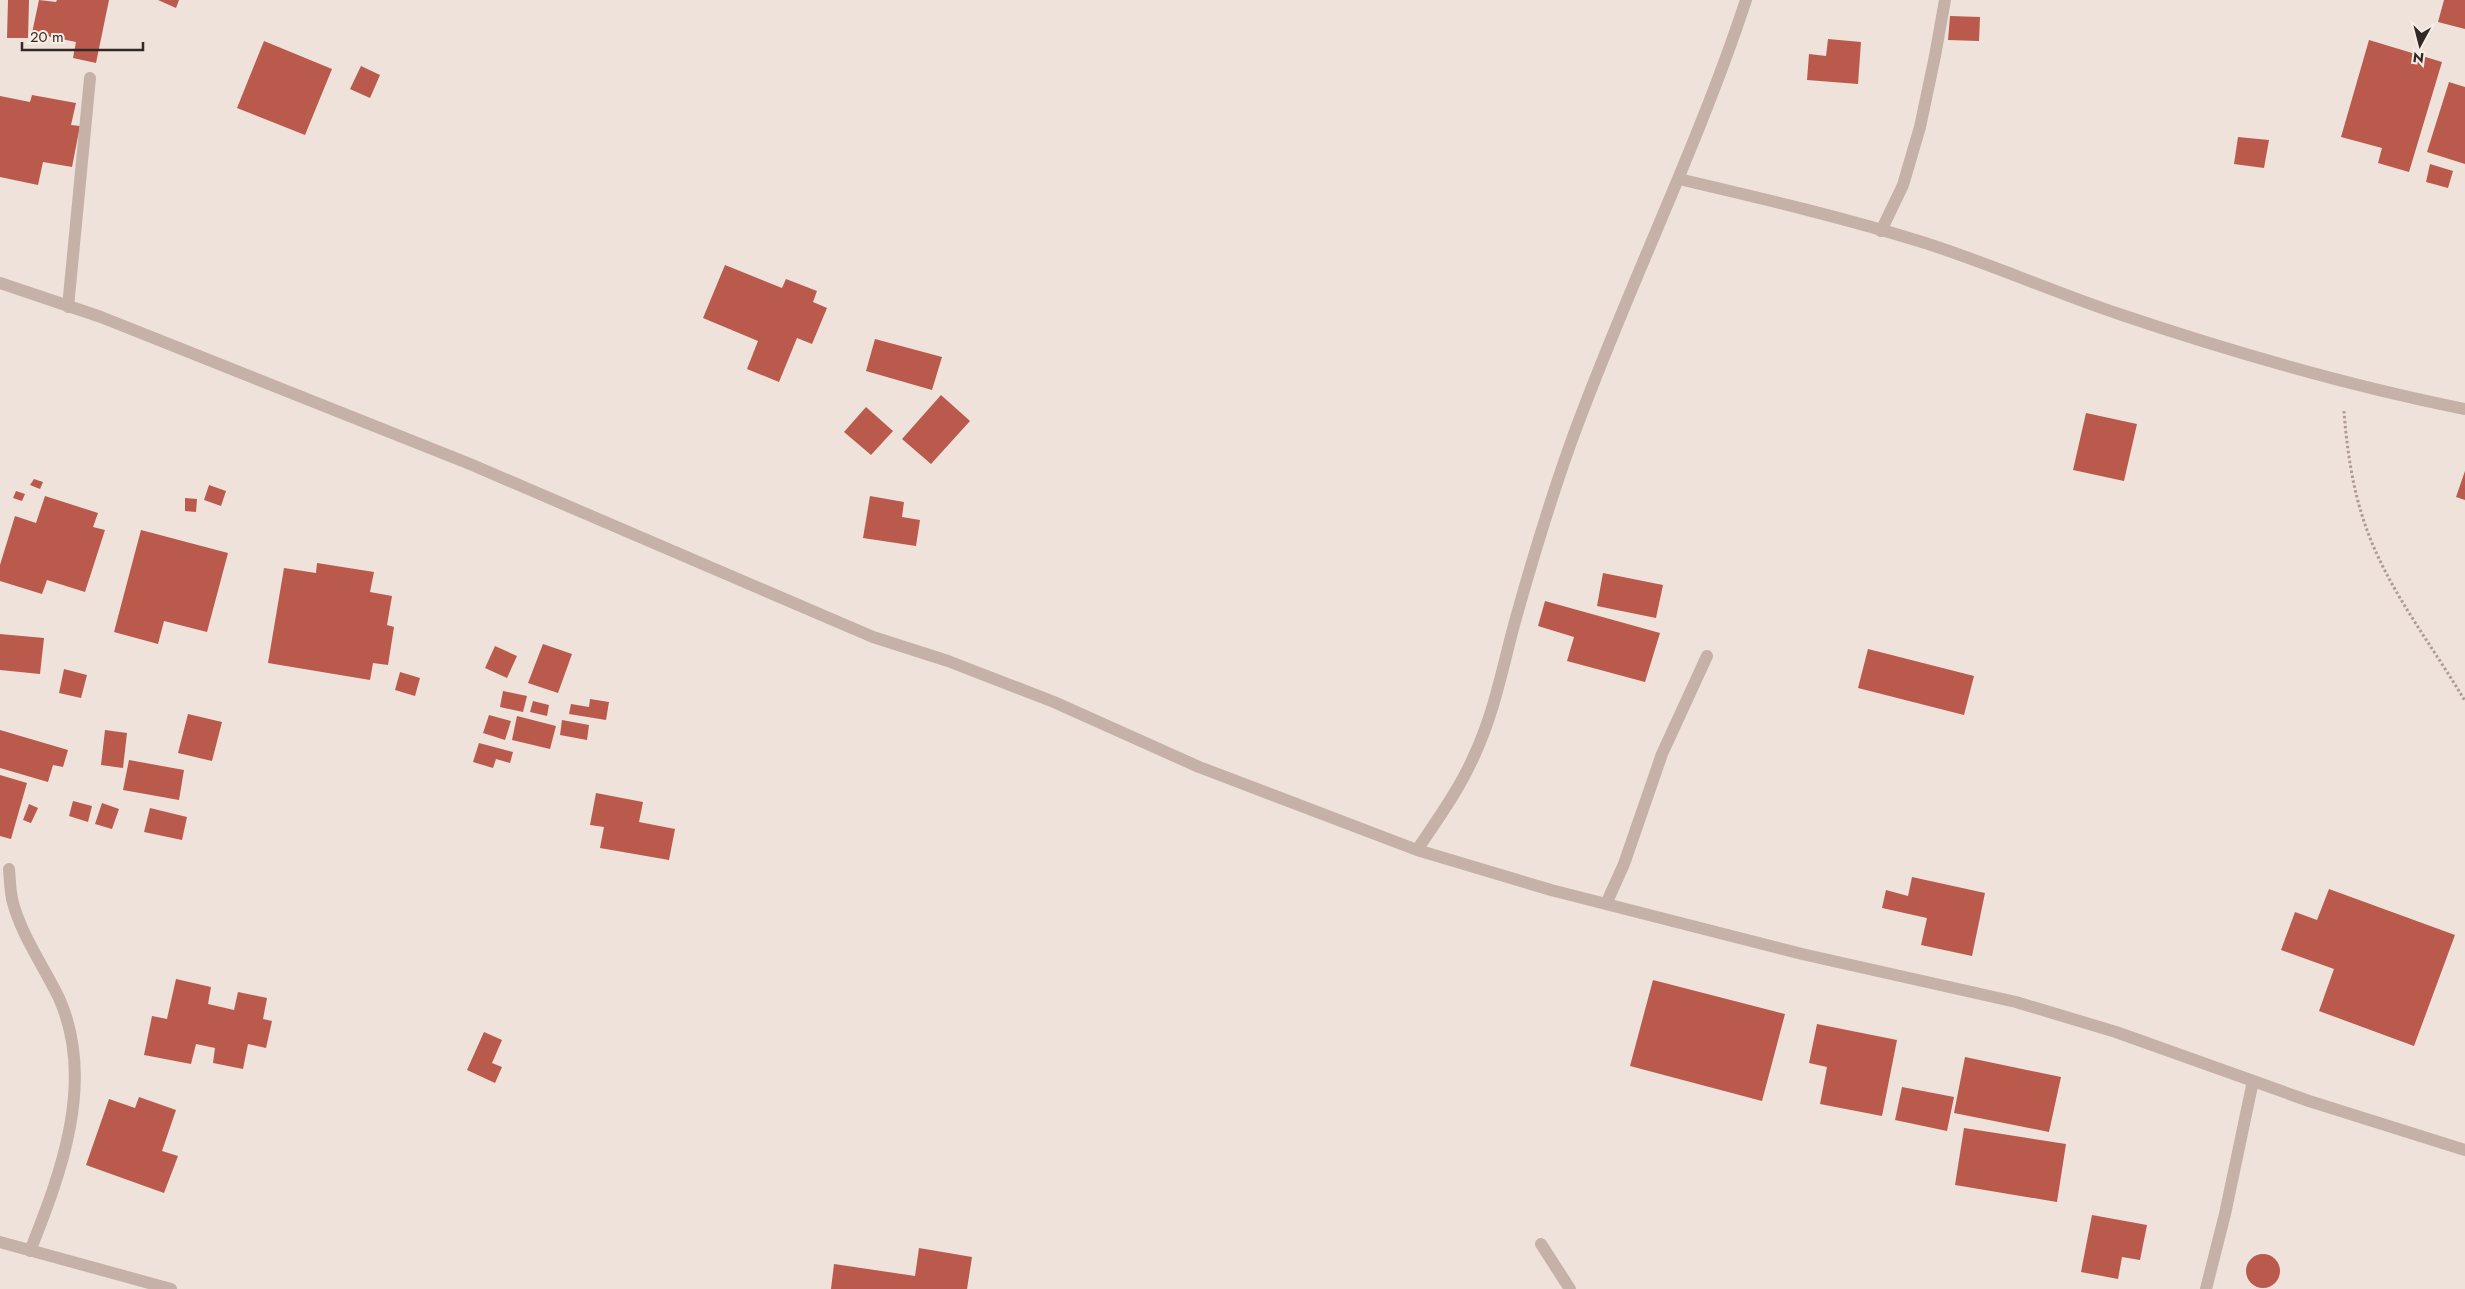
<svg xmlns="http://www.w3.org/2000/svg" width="2465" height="1289" font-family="Jost,sans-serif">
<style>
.building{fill:#b95a4d}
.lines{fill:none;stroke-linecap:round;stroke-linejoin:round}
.path{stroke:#b09b92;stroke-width:3;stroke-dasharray:2.5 2.5;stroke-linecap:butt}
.minor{stroke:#c5b1a7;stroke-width:12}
</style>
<rect width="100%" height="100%" fill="#eee2da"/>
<path class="building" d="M 8,0 L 29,0 L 28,38 L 7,38 Z
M 39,0 L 56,2 L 57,0 L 109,0 L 96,63 L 73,58 L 76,42 L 32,33 Z
M 158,0 L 179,0 L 176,8 Z
M 2444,0 L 2465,0 L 2465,29 L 2438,22 Z
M 1950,16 L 1980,17 L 1979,41 L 1948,40 Z
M 1828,39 L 1861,42 L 1858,84 L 1807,80 L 1809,54 L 1826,56 Z
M 2369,40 L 2442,62 L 2409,172 L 2378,163 L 2382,148 L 2341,137 Z
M 264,41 L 332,69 L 305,135 L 237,108 Z
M 361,66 L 380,75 L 370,98 L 350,89 Z
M 2449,82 L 2465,87 L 2465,164 L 2427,152 Z
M 32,95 L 76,103 L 71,125 L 80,126 L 72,167 L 43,162 L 38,185 L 0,177 L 0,96 L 30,102 Z
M 2238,137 L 2269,140 L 2264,168 L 2234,164 Z
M 2430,164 L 2453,171 L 2448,188 L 2426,182 Z
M 725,265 L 782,288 L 786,279 L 817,291 L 813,302 L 827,308 L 812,344 L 797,338 L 779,382 L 747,369 L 758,341 L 703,318 Z
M 875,339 L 942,357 L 932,390 L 866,371 Z
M 941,395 L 970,421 L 931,464 L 902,439 Z
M 866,407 L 893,431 L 871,455 L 844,432 Z
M 2086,413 L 2137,424 L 2124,481 L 2073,470 Z
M 2465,471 L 2465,500 L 2456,497 Z
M 34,479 L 43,482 L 40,489 L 30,485 Z
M 209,485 L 226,491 L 221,506 L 204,500 Z
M 16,491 L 25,494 L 22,501 L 13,498 Z
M 45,496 L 98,513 L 93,527 L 105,530 L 85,592 L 47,580 L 42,594 L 0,581 L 0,565 L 15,516 L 36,523 Z
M 870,496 L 904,502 L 902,517 L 920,520 L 916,546 L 863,538 Z
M 185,498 L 197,499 L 196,512 L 185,511 Z
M 141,530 L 228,553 L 207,632 L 164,621 L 158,644 L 114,632 Z
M 317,563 L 374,572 L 370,592 L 392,596 L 387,625 L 394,627 L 388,665 L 373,663 L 370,680 L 268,663 L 284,568 L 316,573 Z
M 1603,573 L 1663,585 L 1656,618 L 1597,606 Z
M 1545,601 L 1660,633 L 1645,682 L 1567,661 L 1574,637 L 1538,626 Z
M 0,634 L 44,638 L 40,674 L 0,670 Z
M 543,644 L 572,654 L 558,693 L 528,683 Z
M 495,646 L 517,656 L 507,678 L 485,668 Z
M 1868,649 L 1974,676 L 1964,715 L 1858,688 Z
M 64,669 L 87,675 L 81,698 L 59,693 Z
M 400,672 L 420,678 L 415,696 L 395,690 Z
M 503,691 L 527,696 L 523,712 L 500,707 Z
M 590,699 L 609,702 L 606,720 L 569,714 L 571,704 L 589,707 Z
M 533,701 L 549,705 L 547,716 L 530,712 Z
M 188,714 L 222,722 L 212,761 L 178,753 Z
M 489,715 L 511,721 L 505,740 L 483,733 Z
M 517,716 L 556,726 L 550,749 L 512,740 Z
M 562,720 L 589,725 L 587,740 L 560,735 Z
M 0,730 L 68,750 L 63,767 L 53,765 L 48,782 L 0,768 Z
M 105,730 L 127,733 L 123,768 L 101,765 Z
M 479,743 L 513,752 L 510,763 L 496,759 L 493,768 L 473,762 Z
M 129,760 L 184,770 L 179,800 L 123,790 Z
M 0,775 L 27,783 L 11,839 L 0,836 Z
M 596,793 L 643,802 L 639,822 L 675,829 L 669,860 L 600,848 L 604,827 L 590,825 Z
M 73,801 L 92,806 L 88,822 L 69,816 Z
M 102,803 L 119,809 L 112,829 L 95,824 Z
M 29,804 L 38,808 L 31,823 L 23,820 Z
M 150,808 L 187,817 L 182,840 L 144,832 Z
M 1912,877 L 1985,893 L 1972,956 L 1921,945 L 1927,918 L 1882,908 L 1886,890 L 1908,896 Z
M 2329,889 L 2455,935 L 2414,1046 L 2319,1011 L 2334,969 L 2281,950 L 2295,912 L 2317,920 Z
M 176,979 L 211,987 L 208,1004 L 234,1010 L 238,992 L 267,998 L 263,1019 L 272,1021 L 266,1048 L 248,1044 L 243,1069 L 213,1063 L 215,1048 L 196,1044 L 191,1064 L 144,1055 L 152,1016 L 167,1019 Z
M 1653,980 L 1785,1014 L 1762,1101 L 1630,1066 Z
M 1817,1024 L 1897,1040 L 1882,1116 L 1820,1104 L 1827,1067 L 1809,1063 Z
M 484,1032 L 502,1040 L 492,1063 L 502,1067 L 495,1083 L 467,1070 Z
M 1965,1057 L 2061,1077 L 2049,1132 L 1954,1113 Z
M 1902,1087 L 1954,1097 L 1947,1131 L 1895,1120 Z
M 139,1097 L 176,1110 L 162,1151 L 178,1156 L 164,1193 L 86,1165 L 109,1099 L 135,1108 Z
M 1964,1128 L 2066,1144 L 2057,1202 L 1955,1185 Z
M 2092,1215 L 2147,1225 L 2140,1260 L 2122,1257 L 2118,1279 L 2081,1272 Z
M 919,1248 L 972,1257 L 967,1289 L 831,1289 L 834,1264 L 915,1276 Z
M2246 1271a17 17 0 1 1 34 0a17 17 0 1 1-34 0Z"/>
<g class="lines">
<path class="path" d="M 2344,411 C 2347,451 2353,492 2367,530 C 2389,591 2432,645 2465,701"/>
<path class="minor" d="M 1679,179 C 1760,198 1842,217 1922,242 C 1989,263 2053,292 2119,314 C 2232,352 2349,386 2465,409
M 1881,231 L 1903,185 L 1920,127 L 1935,56 L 1945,0
M 0,283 L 101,317 L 470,464 L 873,637 L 948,661 L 1054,702 L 1199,767 L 1417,850 L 1551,890 L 1802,954 L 2016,1002 L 2116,1032 L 2309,1101 L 2465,1150
M 68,307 L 90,78
M 1417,850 C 1437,820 1459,790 1474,756 C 1494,713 1502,670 1514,625 C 1531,564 1549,504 1570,445 C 1624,295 1696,152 1746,0
M 9,869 C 10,880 10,893 13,903 C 22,936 44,967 59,998 C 96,1081 61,1173 30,1251
M 1606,904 L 1624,864 L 1662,754 L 1707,656
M 0,1242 L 171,1289
M 1541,1244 L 1570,1289
M 2206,1289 L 2225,1214 L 2253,1081"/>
</g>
<g transform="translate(2420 45) rotate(187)" stroke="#f7ede5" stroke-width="4" paint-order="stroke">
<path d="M0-4L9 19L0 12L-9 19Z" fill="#322927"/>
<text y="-8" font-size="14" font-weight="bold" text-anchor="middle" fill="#322927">N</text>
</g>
<path d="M22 42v8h121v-8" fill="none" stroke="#322927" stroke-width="2.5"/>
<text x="30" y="42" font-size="15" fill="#322927" stroke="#f7ede5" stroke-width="4" paint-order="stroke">20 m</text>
</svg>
